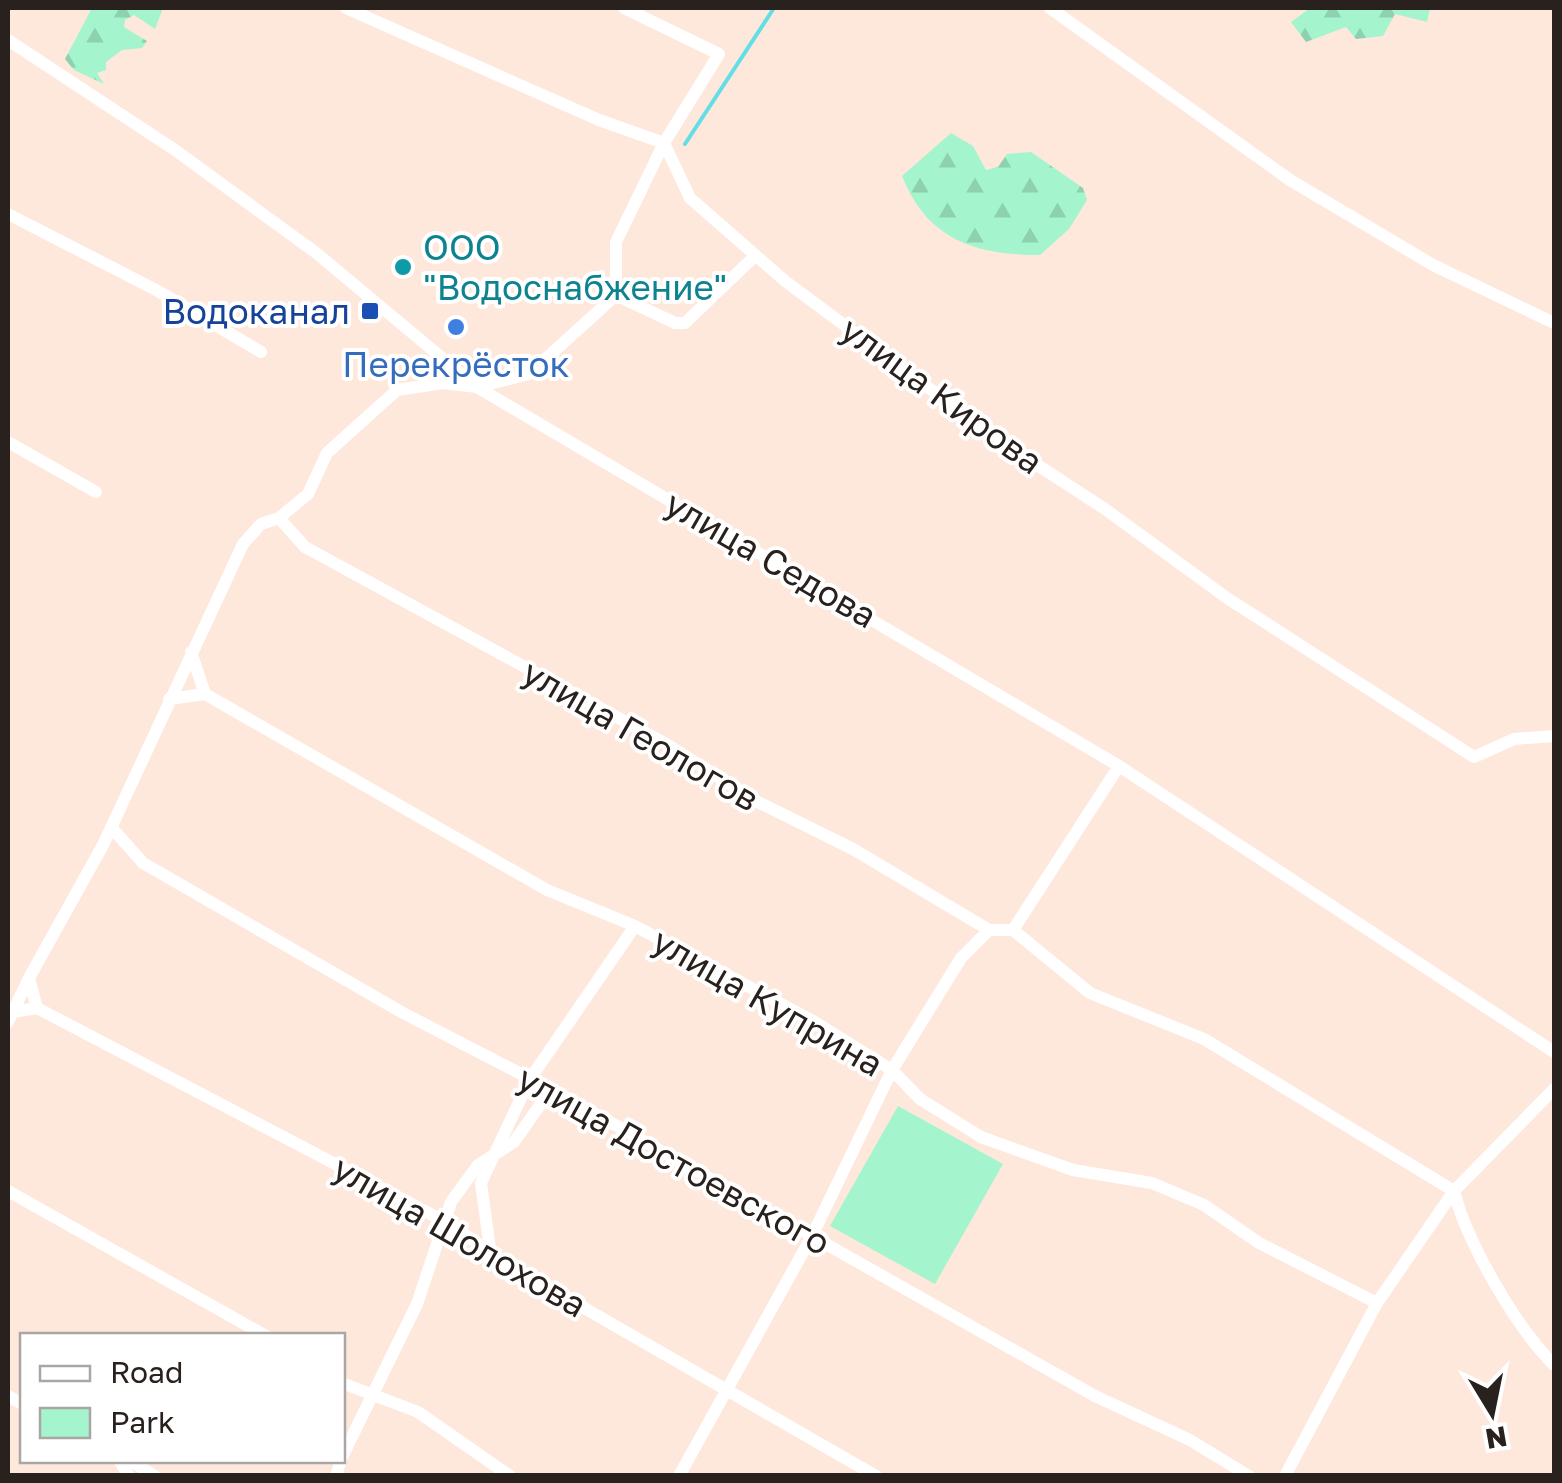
<svg xmlns="http://www.w3.org/2000/svg" width="1562" height="1483" font-family="'Golos Text',sans-serif">
<style>
.green{fill:#a4f4cd}
.forest{fill:url(#forest-firs)}
.lines{fill:none;stroke-linecap:round;stroke-linejoin:round}
.stream{stroke:#63dee6;stroke-width:4}
.street{stroke:#fff;stroke-width:12}
.culture-dot{fill:#0f9aa8;stroke:#fff;stroke-width:4}
.transit-dot{fill:#1a4fb4;stroke:#fff;stroke-width:4}
.shop-dot{fill:#3f7fe0;stroke:#fff;stroke-width:4}
.labels{text-anchor:middle;dominant-baseline:central;stroke-width:8;stroke-linejoin:round;paint-order:stroke}
.culture-label{font-size:35px;fill:#0d838f;stroke:#fff;text-anchor:start}
.transit-label{font-size:35px;fill:#164399;stroke:#fff;text-anchor:end}
.shop-label{font-size:35px;fill:#366cbe;stroke:#fff}
.street-label{font-size:35px;fill:#29211d;stroke:#fff}
</style>
<defs>
<pattern id="forest-firs" width="22" height="20" patternUnits="userSpaceOnUse" patternTransform="scale(2.5)"><rect width="22" height="20" fill="#a4f4cd"/><path d="M5 1l3.5 6h-7zM16 11l3.5 6h-7z" fill="#8dd1b0"/></pattern>
</defs>
<rect width="100%" height="100%" fill="#fee8dc"/>
<path class="green" d="M 898,1106 L 1003,1164 L 935,1284 L 830,1226 Z"/>
<path class="forest" d="M 92,8 L 163,8 L 155,29 L 134,15 L 125,20 L 124,27 L 147,41 L 142,48 L 122,50 L 106,62 L 106,70 L 97,73 L 104,84 L 74,70 L 65,59 Z
M 1310,8 L 1430,8 L 1427,22 L 1395,14 L 1383,36 L 1356,39 L 1346,27 L 1306,42 L 1291,22 Z
M 951,133 L 973,146 L 986,170 L 998,167 L 1007,154 L 1031,152 L 1083,188 L 1087,200 L 1069,229 L 1040,255 C 974,255 927,239 902,176 Z"/>
<g class="lines">
<path class="stream" d="M 685,144 L 774,8"/>
<path class="street" d="M 346,8 L 599,120 L 664,143 L 690,198 L 785,281 L 996,438 L 1105,509 L 1227,598 L 1474,757 L 1514,739 L 1554,736
M 1050,8 L 1290,180 L 1433,265 L 1554,323
M 8,40 L 175,150 L 315,252 L 477,387 L 1119,766 L 1554,1052
M 8,214 L 158,291 L 261,352
M 616,295 L 616,242 L 664,143 L 719,54 L 624,8
M 8,442 L 96,492
M 279,518 L 305,547 L 668,745 L 758,802 L 853,849 L 989,930 L 1013,930 L 1119,766
M 191,652 L 205,694 L 547,890 L 635,926 L 813,1021 L 892,1070 L 920,1099 L 981,1137 L 1073,1170 L 1152,1183 L 1204,1205 L 1259,1243 L 1377,1303
M 169,699 L 205,694
M 111,827 L 143,863 L 403,1013 L 562,1095 L 1095,1396 L 1190,1440 L 1249,1476
M 1013,930 L 1090,993 L 1204,1039 L 1454,1191 C 1467,1243 1516,1327 1554,1365
M 37,1008 L 446,1222 L 506,1263 L 876,1476
M 13,1012 L 37,1008 L 29,978 L 103,845 L 243,544 L 261,524 L 279,518 L 308,494 L 327,453 L 397,390 L 443,383 L 477,387 L 529,374 L 616,295 L 675,323 L 685,323 L 755,256
M 8,1022 L 29,978
M 8,1191 L 266,1336
M 490,1249 L 481,1183 L 530,1079 L 635,926
M 342,1383 L 418,1412 L 510,1476
M 8,1396 L 22,1404
M 342,1457 L 417,1304 L 451,1202 L 478,1165 L 514,1142 L 540,1105 L 562,1095
M 119,1460 L 129,1476
M 129,1460 L 155,1476
M 336,1476 L 341,1460
M 679,1476 L 812,1236 L 892,1070 L 961,958 L 989,930
M 1285,1476 L 1377,1303 L 1454,1191 L 1554,1089"/>
</g>
<circle class="culture-dot" cx="403" cy="267" r="10"/>
<rect class="transit-dot" x="360" y="301" width="20" height="20" rx="5"/>
<circle class="shop-dot" cx="456" cy="327" r="10"/>
<g class="labels">
<g class="culture-label">
<text x="423" y="247">ООО<tspan x="423" dy="40">"Водоснабжение"</tspan></text>
</g>
<g class="transit-label">
<text x="350" y="311">Водоканал</text>
</g>
<g class="shop-label">
<text x="456" y="364">Перекрёсток</text>
</g>
<g class="street-label">
<text transform="translate(942 395) rotate(36)">улица Кирова</text>
<text transform="translate(771 559) rotate(30)">улица Седова</text>
<text transform="translate(641 735) rotate(30)">улица Геологов</text>
<text transform="translate(768 1002) rotate(30)">улица Куприна</text>
<text transform="translate(674 1160) rotate(29)">улица Достоевского</text>
<text transform="translate(460 1236) rotate(30)">улица Шолохова</text>
</g>
</g>
<rect width="1562" height="1483" fill="none" stroke="#29211d" stroke-width="20"/>
<rect x="20" y="1333" width="325" height="130" fill="#ffffff" stroke="#a9a6a5" stroke-width="2.5"/>
<rect x="40" y="1366" width="50" height="15" fill="#ffffff" stroke="#a9a6a5" stroke-width="2.5"/>
<text x="110" y="1383" font-size="30" fill="#29211d">Road</text>
<rect x="40" y="1408" width="50" height="30" fill="#a4f4cd" stroke="#a9a6a5" stroke-width="2.5"/>
<text x="110" y="1433" font-size="30" fill="#29211d">Park</text>
<g transform="translate(1492 1413) rotate(170)" stroke="#ffffff" stroke-width="8" paint-order="stroke">
<path d="M0-8L18 38L0 25L-18 38Z" fill="#29211d"/>
<text y="-15" font-size="28" font-weight="bold" text-anchor="middle" fill="#29211d">N</text>
</g>
</svg>
